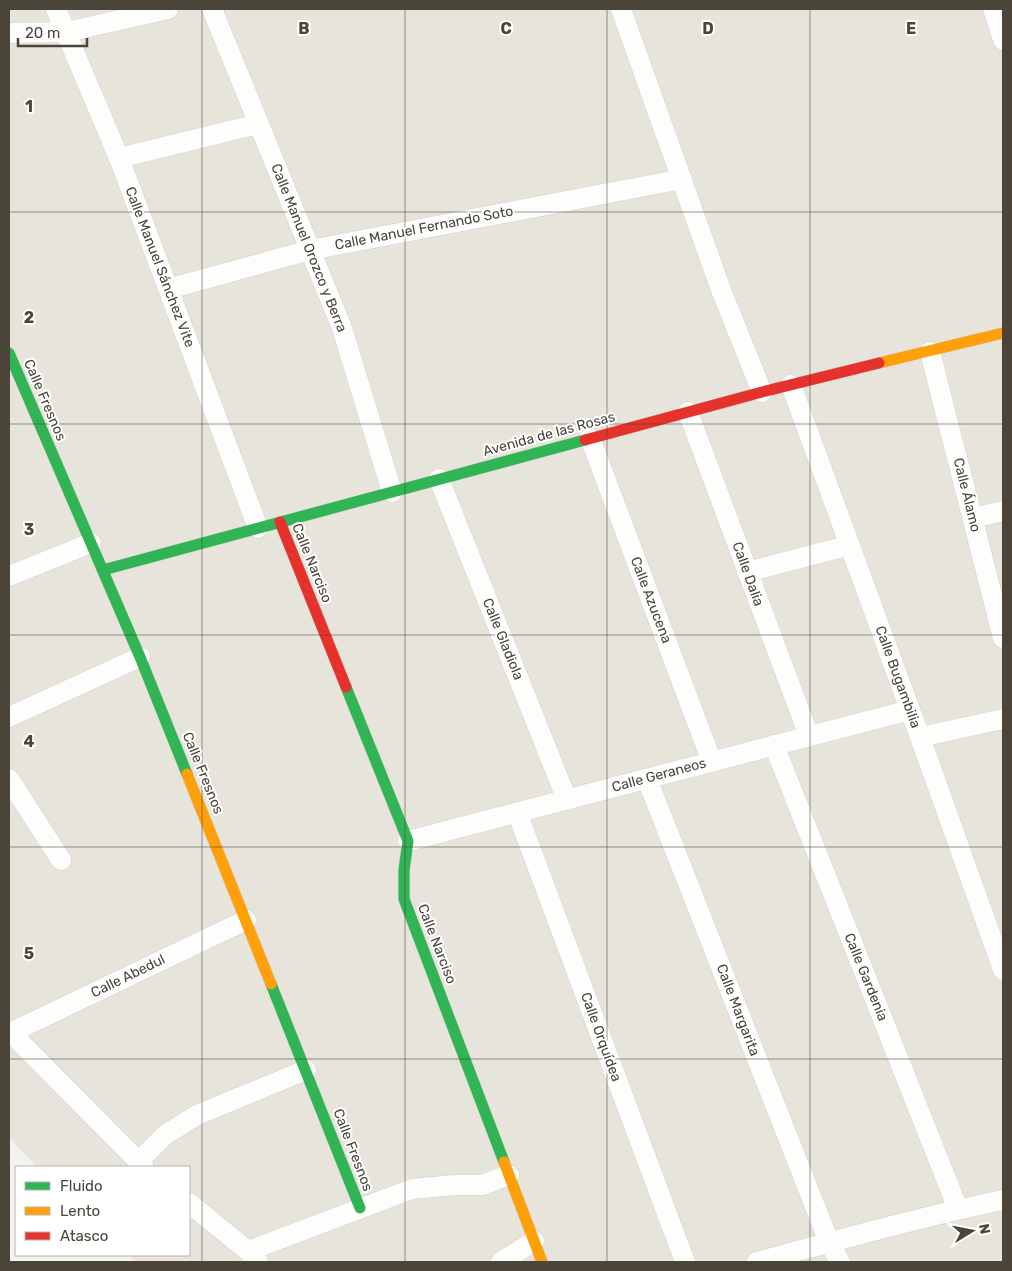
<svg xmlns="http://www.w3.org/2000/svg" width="1012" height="1271" font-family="Rubik,sans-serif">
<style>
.residential{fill:#e7e4dc}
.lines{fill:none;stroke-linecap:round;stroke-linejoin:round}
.street-casing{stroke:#d2d0cb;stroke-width:21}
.fast-casing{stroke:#d3cfc5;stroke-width:12}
.slow-casing{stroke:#d3cfc5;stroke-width:12}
.jam-casing{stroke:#d3cfc5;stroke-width:12}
.street{stroke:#fdfdfc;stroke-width:20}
.fast{stroke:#30b455;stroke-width:11}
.slow{stroke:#ff9f0a;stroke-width:11}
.jam{stroke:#e5322d;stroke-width:11}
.grid{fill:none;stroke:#4b4439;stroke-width:1;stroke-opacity:0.55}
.labels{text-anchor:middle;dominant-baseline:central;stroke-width:4;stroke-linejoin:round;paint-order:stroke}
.street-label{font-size:14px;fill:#4b4439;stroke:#fff}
.grid-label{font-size:16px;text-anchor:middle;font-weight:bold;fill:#4b4439;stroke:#fff;stroke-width:4;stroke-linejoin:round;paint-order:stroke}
</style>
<rect width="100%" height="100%" fill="#f4f2ee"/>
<path class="residential" d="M 9,9 L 1003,9 L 1003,1262 L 137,1262 L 129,1255 L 189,1255 L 189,1167 L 38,1167 L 9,1138 Z"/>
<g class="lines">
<defs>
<path id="street" d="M 56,9 L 119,158 L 258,528
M 212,9 L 342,328 L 392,492
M 621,9 L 721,290 L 762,392
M 993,9 L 1003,40
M 9,33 L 66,32 L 168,9
M 119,158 L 258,124
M 168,289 L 310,250 L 682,179
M 930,352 L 1003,638
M 791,385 L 920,737 L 1003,970
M 688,412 L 809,736
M 590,438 L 712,762
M 439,479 L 567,800
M 973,518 L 1003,511
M 747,572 L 850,545
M 9,576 L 91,543
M 9,717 L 140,657
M 920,737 L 1003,719
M 774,745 L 958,1209
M 9,779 L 61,860
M 647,779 L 829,1242 L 840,1262
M 517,812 L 685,1262
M 408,841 L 910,710
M 9,1031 L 144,1167
M 10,1033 L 246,920
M 138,1162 L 165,1135 L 197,1115 L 306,1070
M 189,1203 L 248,1251 L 258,1262
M 248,1251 L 412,1189 L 454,1185 L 482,1185 L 509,1175
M 501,1262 L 534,1241
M 757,1262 C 839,1240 920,1217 1003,1200"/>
<path id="fast" d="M 9,353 L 140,657 L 187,774
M 103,570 L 585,440
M 346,687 L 408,841 L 404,870 L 404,899 L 504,1162
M 271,984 L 360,1208"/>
<path id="slow" d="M 879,363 L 1003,333
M 187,774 L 271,984
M 504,1162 L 542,1262"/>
<path id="jam" d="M 585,440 L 762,392 L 879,363
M 280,522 L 346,687"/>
</defs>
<use href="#street" class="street-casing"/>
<use href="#fast" class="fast-casing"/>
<use href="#slow" class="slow-casing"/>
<use href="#jam" class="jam-casing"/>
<use href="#street" class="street"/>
<use href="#fast" class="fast"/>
<use href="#slow" class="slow"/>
<use href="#jam" class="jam"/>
</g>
<path class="grid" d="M 202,9 L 202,1262M 405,9 L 405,1262M 607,9 L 607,1262M 810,9 L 810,1262M 9,212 L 1003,212M 9,424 L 1003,424M 9,635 L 1003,635M 9,847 L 1003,847M 9,1059 L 1003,1059"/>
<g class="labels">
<g class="street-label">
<text transform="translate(424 228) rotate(-11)">Calle Manuel Fernando Soto</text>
<text transform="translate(309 248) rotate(68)">Calle Manuel Orozco y Berra</text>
<text transform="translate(160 267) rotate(69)">Calle Manuel Sánchez Vite</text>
<text transform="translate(45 400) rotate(67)">Calle Fresnos</text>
<text transform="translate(549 434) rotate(-15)">Avenida de las Rosas</text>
<text transform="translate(967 495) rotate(76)">Calle Álamo</text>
<text transform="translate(312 563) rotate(68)">Calle Narciso</text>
<text transform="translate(748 574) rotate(70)">Calle Dalia</text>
<text transform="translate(651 600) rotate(69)">Calle Azucena</text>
<text transform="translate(503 639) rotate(68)">Calle Gladiola</text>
<text transform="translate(898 677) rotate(70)">Calle Bugambilia</text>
<text transform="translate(203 773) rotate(68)">Calle Fresnos</text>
<text transform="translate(659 775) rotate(-15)">Calle Geraneos</text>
<text transform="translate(437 944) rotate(69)">Calle Narciso</text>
<text transform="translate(128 976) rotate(-26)">Calle Abedul</text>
<text transform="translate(866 977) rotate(68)">Calle Gardenia</text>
<text transform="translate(738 1010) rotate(69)">Calle Margarita</text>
<text transform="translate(601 1037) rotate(70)">Calle Orquídea</text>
<text transform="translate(353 1150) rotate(69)">Calle Fresnos</text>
</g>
</g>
<g class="grid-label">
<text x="304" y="34">B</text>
<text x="506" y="34">C</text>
<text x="708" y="34">D</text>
<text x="911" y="34">E</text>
<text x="29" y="112">1</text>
<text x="29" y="323">2</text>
<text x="29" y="535">3</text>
<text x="29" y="747">4</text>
<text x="29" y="959">5</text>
</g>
<rect width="1012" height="1271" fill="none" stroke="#4b4439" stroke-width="20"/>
<rect x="15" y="1166" width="175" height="90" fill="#ffffff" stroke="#b7b4b0"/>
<rect x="25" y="1182" width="25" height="8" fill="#30b455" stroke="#b7b4b0"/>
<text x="60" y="1191" font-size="15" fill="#4b4439">Fluido</text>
<rect x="25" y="1207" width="25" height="8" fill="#ff9f0a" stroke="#b7b4b0"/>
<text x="60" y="1216" font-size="15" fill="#4b4439">Lento</text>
<rect x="25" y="1232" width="25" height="8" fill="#e5322d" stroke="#b7b4b0"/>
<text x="60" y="1241" font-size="15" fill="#4b4439">Atasco</text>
<g transform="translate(972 1231) rotate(80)" stroke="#ffffff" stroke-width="4" paint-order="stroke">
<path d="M0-4L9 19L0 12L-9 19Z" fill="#4b4439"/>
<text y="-8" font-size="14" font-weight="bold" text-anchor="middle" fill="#4b4439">N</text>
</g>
<path d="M18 38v8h69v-8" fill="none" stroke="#4b4439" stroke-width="2.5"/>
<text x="25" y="38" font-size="15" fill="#4b4439" stroke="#ffffff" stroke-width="4" paint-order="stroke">20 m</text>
</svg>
